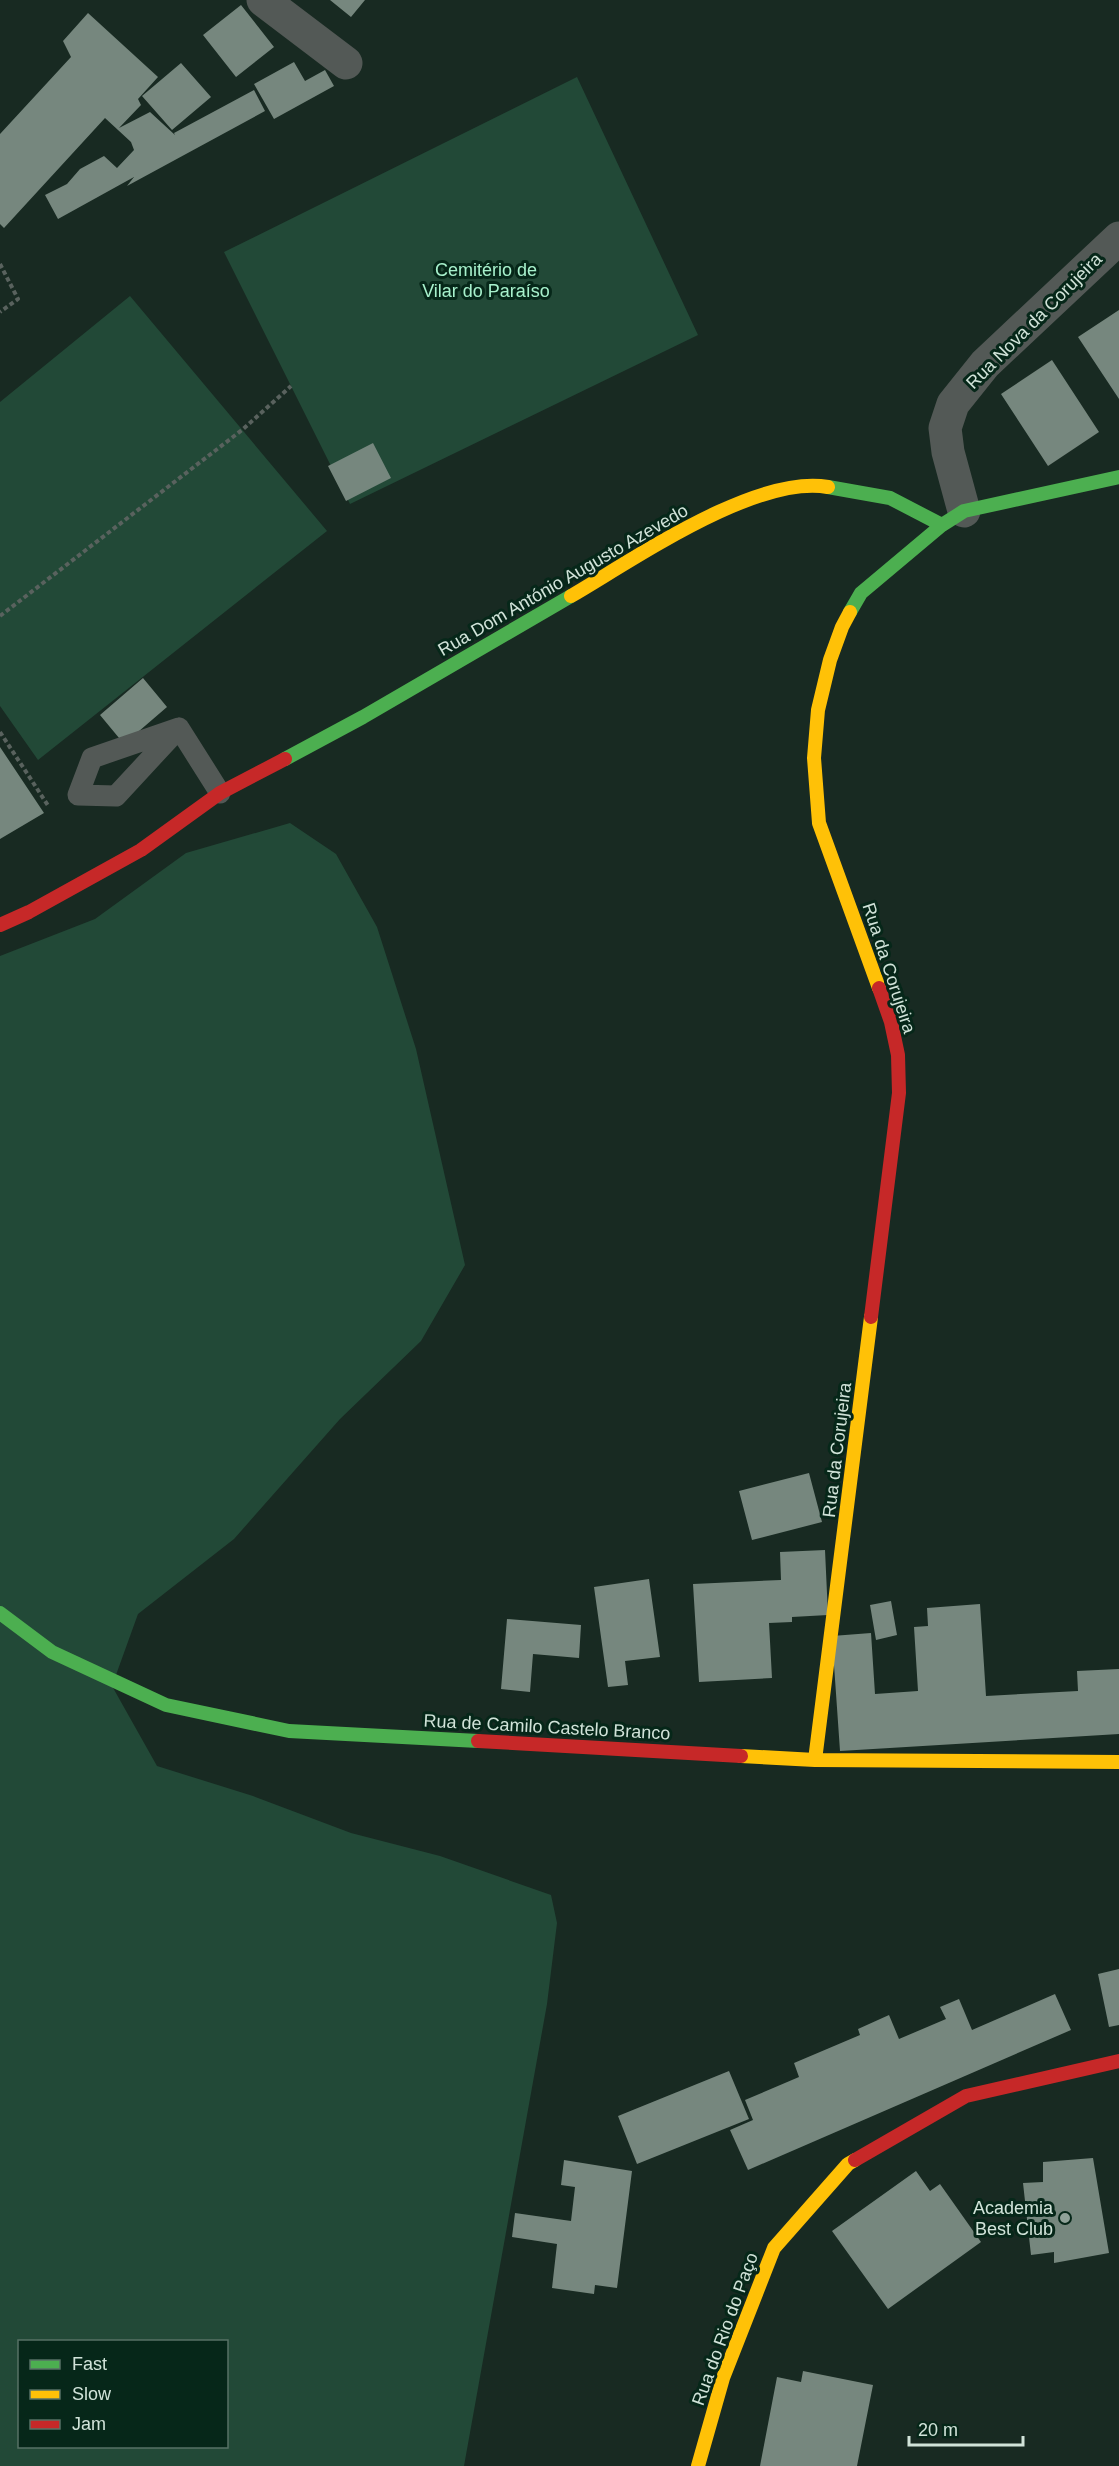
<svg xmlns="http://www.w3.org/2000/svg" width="1119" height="2466" font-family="Arial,sans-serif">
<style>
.green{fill:#224937;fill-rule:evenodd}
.building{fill:#76877e}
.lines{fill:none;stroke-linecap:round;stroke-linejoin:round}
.path{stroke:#59625e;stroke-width:4;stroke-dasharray:4.5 3;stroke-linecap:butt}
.lane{stroke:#535956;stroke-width:21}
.street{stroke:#535956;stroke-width:33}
.fast{stroke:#4caf50;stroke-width:14}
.slow{stroke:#ffc107;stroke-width:14}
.jam{stroke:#c62828;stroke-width:14}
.poi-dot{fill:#90a299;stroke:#062719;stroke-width:2}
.labels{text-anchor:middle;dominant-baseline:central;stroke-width:6;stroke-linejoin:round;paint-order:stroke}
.park-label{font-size:18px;fill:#a7f1cc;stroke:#062719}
.street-label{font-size:18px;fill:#d1e3d9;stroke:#062719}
.poi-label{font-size:18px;fill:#d1e3d9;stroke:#062719;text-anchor:end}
</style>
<rect width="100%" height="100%" fill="#182a22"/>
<path class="green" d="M 577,77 L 698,335 L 350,504 L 224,252 Z
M 130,296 L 327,531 L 38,760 L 0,706 L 0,402 Z
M 290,823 L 336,854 L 377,927 L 416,1049 L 465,1265 L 421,1341 L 340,1419 L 234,1539 L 138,1614 L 112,1686 L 157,1766 L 253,1796 L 351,1833 L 440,1856 L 551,1895 L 557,1923 L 547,2004 L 464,2466 L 0,2466 L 0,956 L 95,919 L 186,853 ZM 20,2342 L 226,2342 L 226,2446 L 20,2446 Z"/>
<path class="building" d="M 330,0 L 365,0 L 351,17 Z
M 241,5 L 274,47 L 236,77 L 203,35 Z
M 88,13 L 158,77 L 138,99 L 141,105 L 119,128 L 150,112 L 175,135 L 174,133 L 254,90 L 265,111 L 127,186 L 134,177 L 58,219 L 45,195 L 67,184 L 80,169 L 104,156 L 117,168 L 134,150 L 131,142 L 105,118 L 4,228 L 0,224 L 0,134 L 71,57 L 63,41 Z
M 294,62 L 305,81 L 325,70 L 334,86 L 274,119 L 254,84 Z
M 181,63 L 211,97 L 172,130 L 142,96 Z
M 1119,310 L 1119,399 L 1078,337 Z
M 1052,360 L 1099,432 L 1048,466 L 1001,394 Z
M 373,443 L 391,478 L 346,501 L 328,466 Z
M 143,678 L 167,707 L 124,744 L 100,715 Z
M 0,747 L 44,813 L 0,839 Z
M 809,1473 L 822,1522 L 752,1540 L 739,1491 Z
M 825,1550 L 828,1615 L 792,1617 L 792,1622 L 769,1623 L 772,1678 L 699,1682 L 693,1584 L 781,1580 L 780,1552 Z
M 649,1579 L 660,1657 L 625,1661 L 628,1685 L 608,1687 L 594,1587 Z
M 891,1601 L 897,1635 L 876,1640 L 870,1605 Z
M 980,1604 L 986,1696 L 1078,1691 L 1077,1671 L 1119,1669 L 1119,1734 L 840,1751 L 832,1636 L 871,1633 L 875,1694 L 918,1691 L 914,1627 L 928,1626 L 927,1608 Z
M 507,1619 L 581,1625 L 579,1658 L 533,1654 L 530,1692 L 501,1689 Z
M 1119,1969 L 1119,2025 L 1109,2027 L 1098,1974 Z
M 1055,1994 L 1071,2030 L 748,2170 L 730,2130 L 753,2120 L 745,2100 L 799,2077 L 794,2063 L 860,2035 L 858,2029 L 889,2015 L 899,2039 L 946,2019 L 940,2007 L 959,1999 L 972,2030 Z
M 729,2071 L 749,2119 L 637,2164 L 618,2116 Z
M 1093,2158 L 1109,2253 L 1054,2263 L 1054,2252 L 1031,2255 L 1023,2183 L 1043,2182 L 1043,2162 Z
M 564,2160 L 632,2171 L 617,2288 L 595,2285 L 594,2294 L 552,2288 L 557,2244 L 512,2237 L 515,2213 L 571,2221 L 575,2187 L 561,2185 Z
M 916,2171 L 930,2191 L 940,2184 L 981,2242 L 888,2309 L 832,2231 Z
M 803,2371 L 873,2385 L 857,2466 L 760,2466 L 777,2377 L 801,2382 Z"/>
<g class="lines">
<path class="path" d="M 0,264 L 18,299 L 0,312
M 0,616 L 242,430 L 291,386
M 0,732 L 49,807"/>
<path class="lane" d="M 179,728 L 116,796 L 78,795 L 92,758 Z
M 179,728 L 220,793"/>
<path class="street" d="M 263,0 L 346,63
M 964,511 L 948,452 L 945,428 L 953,404 L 985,364 L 1119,238"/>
<path class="fast" d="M 828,487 L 890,498 L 942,525
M 850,612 L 861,593 L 942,525 L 964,511 L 1119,477
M 285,759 L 363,717 L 571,596
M 0,1613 L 52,1652 L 166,1705 L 289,1731 L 478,1741"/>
<path class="slow" d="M 571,596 C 633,560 756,474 828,487
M 850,612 L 842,627 L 830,660 L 818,710 L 814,758 L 819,823 L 879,988
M 741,1756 L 815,1760 L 1119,1762
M 815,1760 L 871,1317
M 698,2466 L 723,2378 L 774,2248 L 848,2164 L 855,2160"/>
<path class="jam" d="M 0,925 L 29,912 L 141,850 L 220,793 L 285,759
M 871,1317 L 899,1093 L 898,1055 L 891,1022 L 879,988
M 478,1741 L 741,1756
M 855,2160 L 966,2096 L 1119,2061"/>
</g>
<circle class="poi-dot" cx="1065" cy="2218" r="6"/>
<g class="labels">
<g class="park-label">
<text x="486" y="270">Cemitério de<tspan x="486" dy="21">Vilar do Paraíso</tspan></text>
</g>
<g class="street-label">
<text transform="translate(1034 321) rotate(-45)">Rua Nova da Corujeira</text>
<text transform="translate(563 580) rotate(-30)">Rua Dom António Augusto Azevedo</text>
<text transform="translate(889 968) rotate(72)">Rua da Corujeira</text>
<text transform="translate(837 1450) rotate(-83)">Rua da Corujeira</text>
<text transform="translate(547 1727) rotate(3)">Rua de Camilo Castelo Branco</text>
<text transform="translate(725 2329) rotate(-70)">Rua do Rio do Paço</text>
</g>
<g class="poi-label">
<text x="1053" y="2208">Academia<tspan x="1053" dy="21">Best Club</tspan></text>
</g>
</g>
<rect x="18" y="2340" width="210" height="108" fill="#062719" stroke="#577266" stroke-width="1.5"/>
<rect x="30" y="2360" width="30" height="9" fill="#4caf50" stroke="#577266" stroke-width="1.5"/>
<text x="72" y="2370" font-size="18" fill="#d1e3d9">Fast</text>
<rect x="30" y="2390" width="30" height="9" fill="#ffc107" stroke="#577266" stroke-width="1.5"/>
<text x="72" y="2400" font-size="18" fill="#d1e3d9">Slow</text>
<rect x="30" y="2420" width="30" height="9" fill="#c62828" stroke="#577266" stroke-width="1.5"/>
<text x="72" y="2430" font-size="18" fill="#d1e3d9">Jam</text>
<path d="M909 2436v9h114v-9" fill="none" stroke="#d1e3d9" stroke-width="3"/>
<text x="918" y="2436" font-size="18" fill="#d1e3d9" stroke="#062719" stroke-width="4.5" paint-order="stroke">20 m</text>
</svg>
